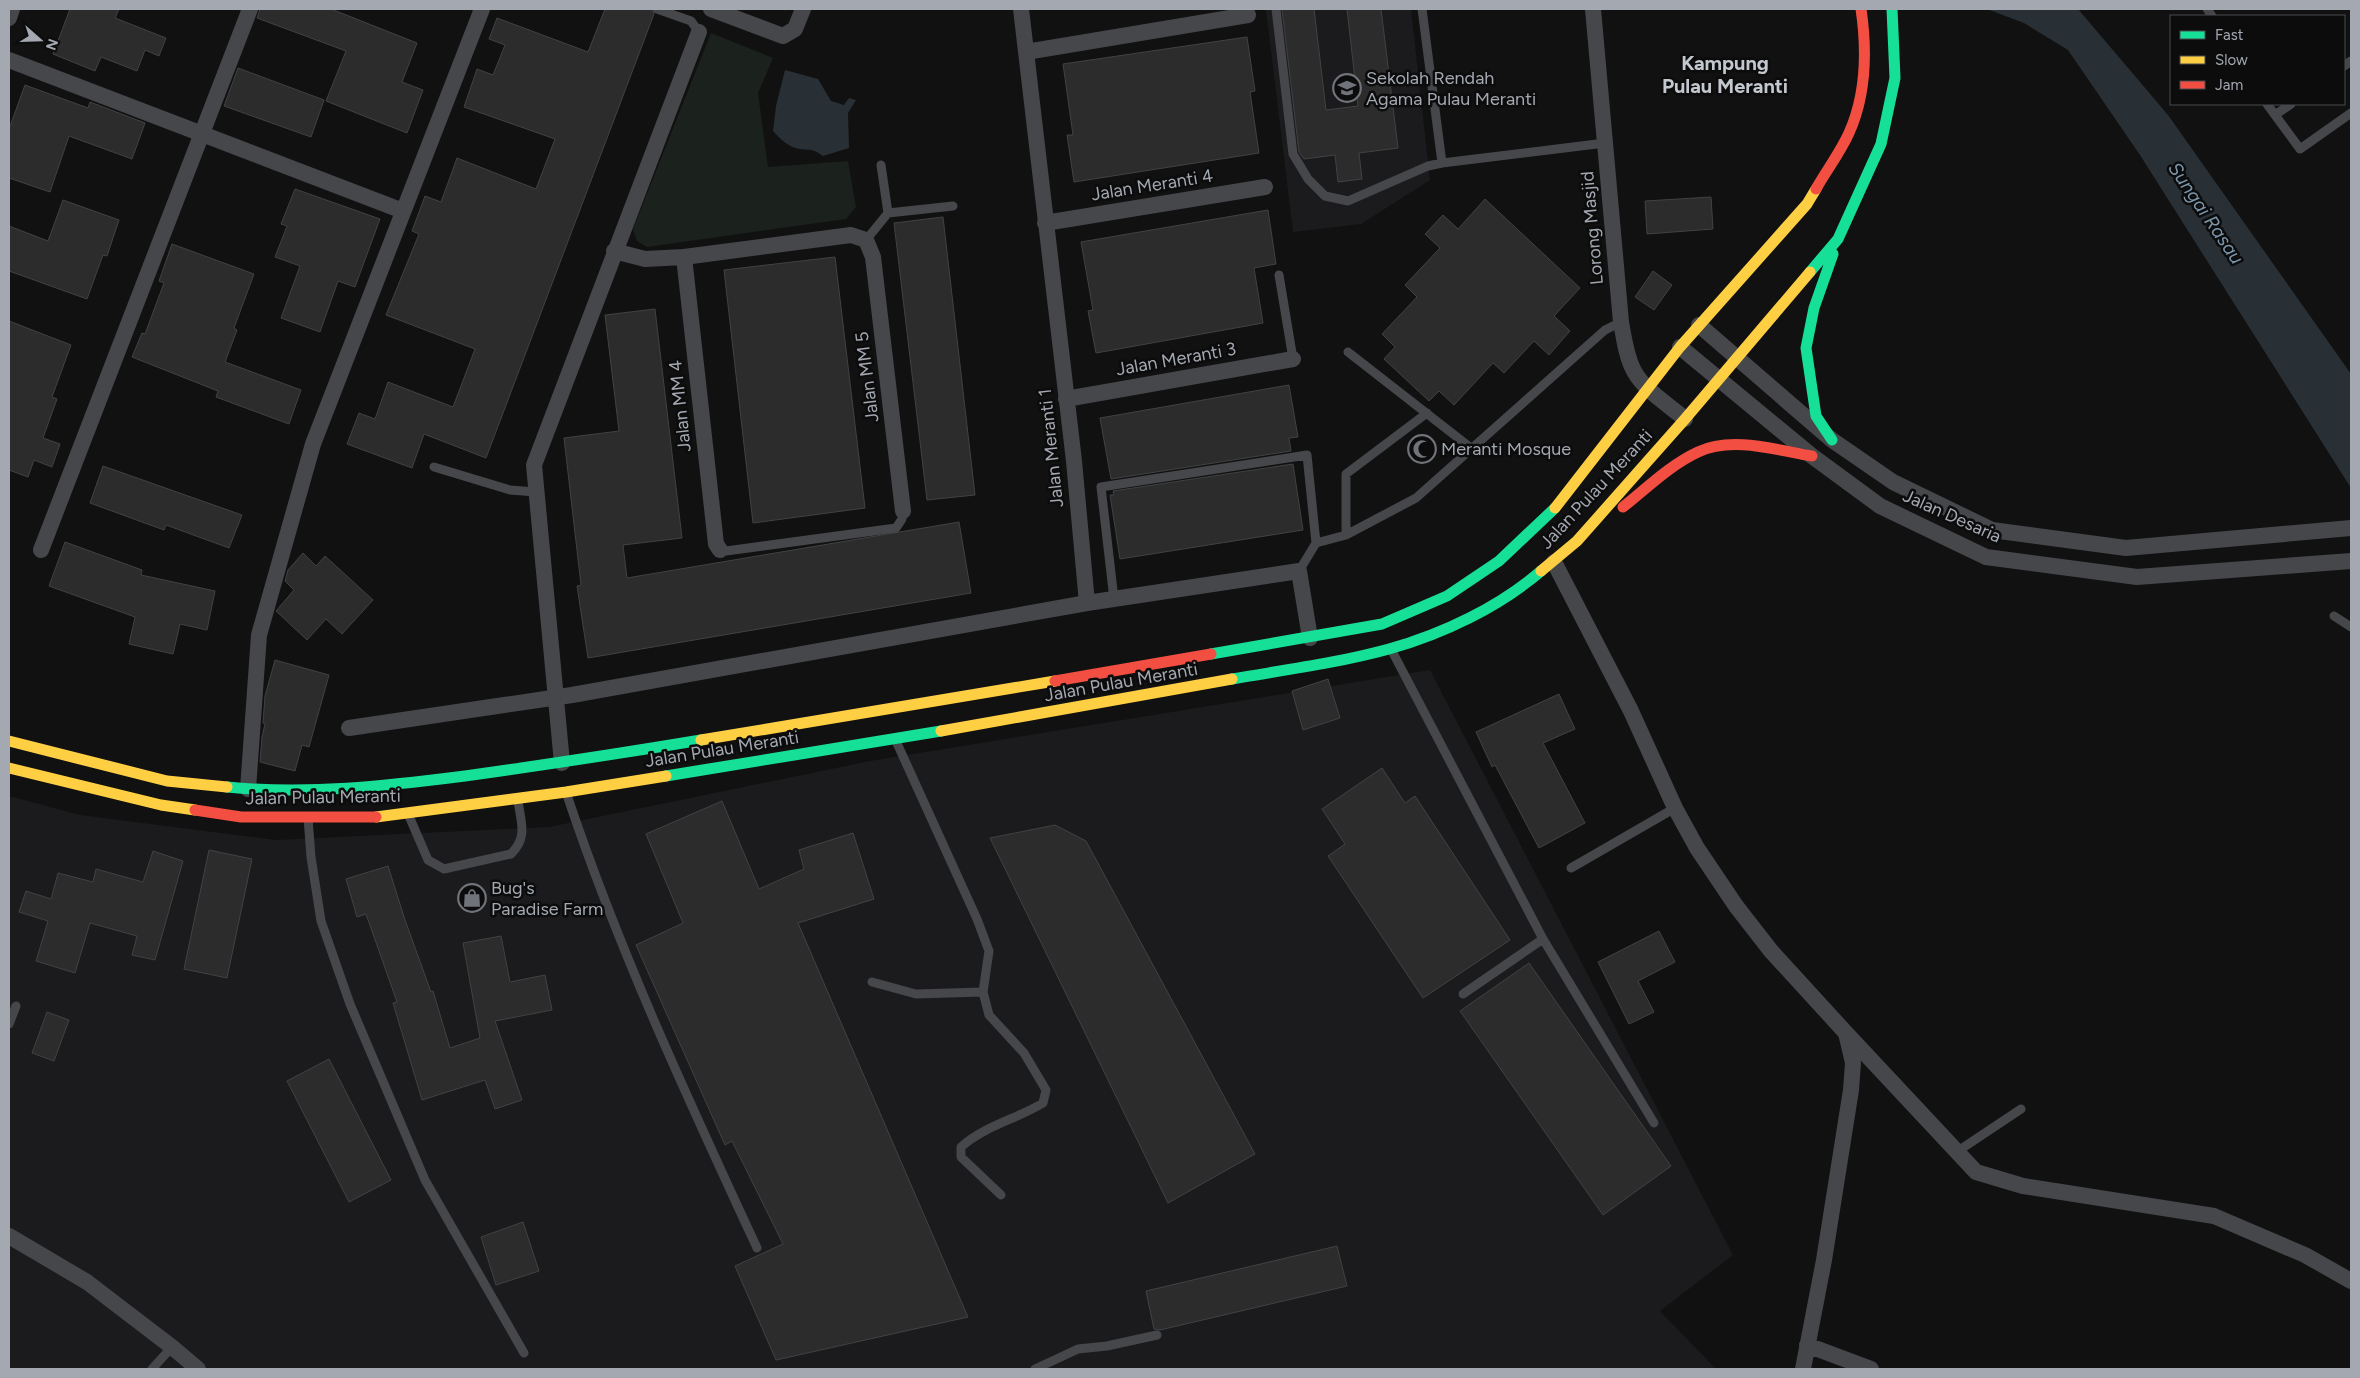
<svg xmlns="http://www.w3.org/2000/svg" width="2360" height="1378" font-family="Figtree,sans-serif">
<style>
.built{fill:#1b1b1d}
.green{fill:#1b211c}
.water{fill:#293035}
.building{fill:#2c2c2c;stroke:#414244}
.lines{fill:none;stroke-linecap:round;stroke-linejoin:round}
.lane{stroke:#45474a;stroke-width:9}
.street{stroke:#45474a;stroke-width:16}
.fast{stroke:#16e098;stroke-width:11}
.slow{stroke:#ffcf43;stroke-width:11}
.jam{stroke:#f24e42;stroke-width:11}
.labels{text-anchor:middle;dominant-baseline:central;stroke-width:5;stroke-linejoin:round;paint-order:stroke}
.poi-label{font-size:18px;fill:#a3a8b1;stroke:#0c0c0d;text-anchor:start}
.street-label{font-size:18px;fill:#a3a8b1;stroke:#0c0c0d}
.water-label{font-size:19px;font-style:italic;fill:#7c96aa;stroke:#0c0c0d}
.quarter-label{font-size:20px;font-weight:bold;fill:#c3c7ce;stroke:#0c0c0d}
</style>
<rect width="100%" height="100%" fill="#111"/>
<path class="built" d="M 1266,9 L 1411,9 L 1430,180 L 1361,224 L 1293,232 Z
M 1430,670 L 1733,1255 L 1660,1311 L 1716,1369 L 9,1369 L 9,796 L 80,815 L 276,840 L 549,827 L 870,761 Z"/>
<path class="green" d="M 711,33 L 773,58 L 758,93 L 768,167 L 848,161 L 856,207 L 846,219 L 647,247 L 637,241 L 633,229 Z"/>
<path class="water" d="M 1987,9 L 2078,9 L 2168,115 L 2351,374 L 2351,488 L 2140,155 L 2068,50 L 2024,23 Z
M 785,70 L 818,79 L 831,101 L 844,105 L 849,98 L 856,100 L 848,113 L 849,148 L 823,156 C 812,148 812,151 800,149 C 790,148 780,139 773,131 L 776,106 Z"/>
<path class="building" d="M 70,9 L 119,9 L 115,18 L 166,38 L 159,56 L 145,50 L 137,71 L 101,57 L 95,71 L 53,54 Z
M 260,9 L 331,9 L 417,43 L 402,82 L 423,90 L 407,133 L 326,101 L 346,51 L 257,18 Z
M 605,9 L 651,9 L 654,14 L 486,458 L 424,434 L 412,468 L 347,444 L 359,413 L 375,419 L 388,382 L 453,407 L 475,349 L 386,315 L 419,234 L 412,231 L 425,196 L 441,202 L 457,158 L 536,189 L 555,139 L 464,107 L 477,69 L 493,75 L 505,45 L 489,39 L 497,18 L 588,52 Z
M 1282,9 L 1314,9 L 1326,110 L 1358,106 L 1347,9 L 1381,9 L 1398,148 L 1359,153 L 1362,179 L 1338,182 L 1335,155 L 1304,159 L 1299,152 Z
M 1247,37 L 1255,91 L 1250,92 L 1259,153 L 1074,182 L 1067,135 L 1073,135 L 1063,64 Z
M 238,68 L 324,100 L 311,137 L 224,106 Z
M 25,85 L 88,108 L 90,102 L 145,123 L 132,159 L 69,136 L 50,192 L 9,178 L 9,129 Z
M 295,189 L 380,219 L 355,287 L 338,281 L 320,332 L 281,318 L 300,266 L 275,257 L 287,226 L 281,224 Z
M 1711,197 L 1713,229 L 1647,234 L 1645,201 Z
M 1485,199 L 1580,288 L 1554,316 L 1570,331 L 1549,355 L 1534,341 L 1504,373 L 1493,363 L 1454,405 L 1439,391 L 1429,401 L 1384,359 L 1395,347 L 1382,334 L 1417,297 L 1405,285 L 1440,248 L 1425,234 L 1443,215 L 1458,229 Z
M 63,200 L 119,220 L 107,256 L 103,255 L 87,299 L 9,271 L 9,226 L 48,241 Z
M 1268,210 L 1276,264 L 1254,268 L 1263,323 L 1096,353 L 1088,311 L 1093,310 L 1081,242 Z
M 943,217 L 975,495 L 927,500 L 894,223 Z
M 172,244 L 254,274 L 234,328 L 237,330 L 225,362 L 301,390 L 289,424 L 216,397 L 218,391 L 132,357 L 142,333 L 145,334 L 164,283 L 159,281 Z
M 835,257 L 865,508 L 753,523 L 724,270 Z
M 1653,271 L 1672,285 L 1654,310 L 1635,297 Z
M 655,309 L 682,538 L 623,545 L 627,578 L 959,522 L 971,593 L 588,658 L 577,586 L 581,585 L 564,438 L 619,431 L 605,315 Z
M 9,321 L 71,345 L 52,397 L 57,399 L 43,438 L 60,444 L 52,467 L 34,460 L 28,477 L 9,470 Z
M 1289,385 L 1298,437 L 1289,438 L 1291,451 L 1111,479 L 1100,418 Z
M 1293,464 L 1303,530 L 1120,559 L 1110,495 L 1114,495 L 1113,491 Z
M 103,466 L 242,515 L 229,548 L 166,525 L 164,530 L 90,503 Z
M 65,542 L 142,570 L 141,575 L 215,591 L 207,630 L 180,624 L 173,654 L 129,644 L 135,617 L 49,586 Z
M 303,553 L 316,566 L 325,556 L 373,600 L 342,634 L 326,619 L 307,640 L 276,611 L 294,590 L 285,581 L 288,570 Z
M 275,660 L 329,675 L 309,747 L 302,745 L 295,771 L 260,762 L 262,737 L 265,724 L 263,723 L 265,696 Z
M 1328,679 L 1340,718 L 1303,730 L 1292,691 Z
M 1559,694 L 1575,729 L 1543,743 L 1585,823 L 1539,848 L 1495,765 L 1492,767 L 1476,732 Z
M 1382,768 L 1405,803 L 1415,796 L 1510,940 L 1423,998 L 1328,856 L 1345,844 L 1322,809 Z
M 722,801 L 759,889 L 804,869 L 799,850 L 853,833 L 874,899 L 798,923 L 968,1317 L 776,1360 L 735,1266 L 783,1244 L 732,1141 L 725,1145 L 636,945 L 683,923 L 646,834 Z
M 1055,825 L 1086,841 L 1255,1154 L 1168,1203 L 990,838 Z
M 209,850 L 252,859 L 227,978 L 184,969 Z
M 153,851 L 183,861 L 155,960 L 132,955 L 137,936 L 90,923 L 75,973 L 36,961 L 48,921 L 19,912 L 26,891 L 51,899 L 58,873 L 93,882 L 96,869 L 143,882 Z
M 388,866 L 405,920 L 431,992 L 433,991 L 450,1048 L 480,1038 L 463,943 L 501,936 L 510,982 L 545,975 L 552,1010 L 495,1021 L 522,1100 L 495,1109 L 485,1080 L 422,1100 L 393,1003 L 397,1002 L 366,914 L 357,917 L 346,879 Z
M 1659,931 L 1675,962 L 1638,981 L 1654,1012 L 1629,1024 L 1598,962 Z
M 1529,963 L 1671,1166 L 1603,1215 L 1460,1011 Z
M 47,1012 L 69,1020 L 54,1061 L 32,1053 Z
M 329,1059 L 391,1180 L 349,1202 L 287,1081 Z
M 523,1222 L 539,1271 L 496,1285 L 481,1237 Z
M 1337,1246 L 1347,1286 L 1160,1330 L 1154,1329 L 1146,1291 Z"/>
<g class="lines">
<path class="lane" d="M 657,9 L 691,21 L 699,32
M 1276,9 L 1293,154 L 1308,179 L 1325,196 L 1348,201 L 1428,166 L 1442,163 L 1605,143
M 1422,9 L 1442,163
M 2207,9 L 2212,16
M 2344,66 L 2351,61
M 2267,104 L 2275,115 L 2291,104
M 2275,115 L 2300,149 L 2351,113
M 888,213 L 953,206
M 866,240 L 888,213 L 881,165
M 1279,275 L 1293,359
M 1348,352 L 1471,448
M 434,467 L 510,490 L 536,492
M 1346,535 L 1346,474 L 1427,413
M 720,550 L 726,551 L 896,528 L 902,519 L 903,511
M 1299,571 L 1316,543 L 1346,535 L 1416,498 L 1605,330 L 1621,322
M 1114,599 L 1101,487 L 1307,455 L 1316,543
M 2334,616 L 2351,627
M 1392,651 L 1543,939 L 1654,1123
M 896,741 L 977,919 L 989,951 L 983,992 L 989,1015 L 1024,1053 L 1046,1090 L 1043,1103 C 1017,1119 984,1126 961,1147 L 961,1157 L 1001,1195
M 567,795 C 619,951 688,1099 757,1248
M 409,816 L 428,860 L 444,869 L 511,854 C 528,837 521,823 518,801
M 308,818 L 311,857 L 321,921 L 350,1004 L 425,1180 L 524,1353
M 1571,868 L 1675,808
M 872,982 L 916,994 L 983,992
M 1463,994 L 1543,939
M 9,1024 L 16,1006
M 1958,1151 L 2021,1109
M 152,1369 L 172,1347
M 1035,1369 L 1078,1349 L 1107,1346 L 1157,1335"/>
<path class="street" d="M 711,9 L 783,36 L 795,29 L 803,9
M 1021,9 L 1074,461 L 1087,603 L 1299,571 L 1310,638
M 1593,9 L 1621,322 C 1624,338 1626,356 1634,371 C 1644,390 1669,405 1685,419
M 9,18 L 12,9
M 1026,52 L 1248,15
M 9,60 L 403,211
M 1045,223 L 1265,187
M 614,251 L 645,259 L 684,257 L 851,235 L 866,240 L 873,257 L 903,511
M 684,257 L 716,544 L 720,550
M 1699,325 L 1832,440 L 1893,482 L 1992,530 L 2126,548 L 2351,528
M 1680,347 L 1812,456 L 1880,506 L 1986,557 L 2137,577 L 2351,561
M 1066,399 L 1293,359
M 41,550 L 250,9
M 1554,562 L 1631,711 L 1675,808 L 1697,848 L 1736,906 L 1771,951 L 1846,1033 L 1853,1063 L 1851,1090 L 1824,1260 L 1803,1369
M 349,728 L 572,695 L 1087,603
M 562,763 L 534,465 L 699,32
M 248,789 L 259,635 L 313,444 L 482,9
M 1846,1033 L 1976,1172 L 2023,1186 L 2214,1216 L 2305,1255 L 2351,1281
M 9,1236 L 87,1282 L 172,1347 L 198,1369
M 1807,1345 L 1871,1369"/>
<path class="fast" d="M 1810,272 L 1838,239 L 1881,144 L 1895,78 L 1892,9
M 1832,440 L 1816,416 L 1806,348 L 1814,308 L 1833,254
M 1211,654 L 1382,624 L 1447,596 L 1499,561 L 1555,508
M 1232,679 C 1284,670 1338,663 1389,649 C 1443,634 1499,607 1541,571
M 666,776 L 941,731
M 227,787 C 308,795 386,786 465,776 C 544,765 623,753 701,740"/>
<path class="slow" d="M 1555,508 L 1680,347 L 1807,204 L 1816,189
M 1541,571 L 1577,541 L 1685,419 L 1810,272
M 941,731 L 1232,679
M 701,740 L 1055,681
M 9,741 L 167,781 L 227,787
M 9,768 L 161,805 L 195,810
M 376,817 L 566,792 L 666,776"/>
<path class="jam" d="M 1816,189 C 1826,171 1840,153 1849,133 C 1866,95 1867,50 1861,9
M 1623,507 C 1647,488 1670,465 1698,452 C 1732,436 1776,450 1812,456
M 1055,681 L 1211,654
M 195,810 L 241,817 L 376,817"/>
</g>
<defs>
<symbol id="school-ring" viewBox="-11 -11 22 22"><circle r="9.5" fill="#0c0c0d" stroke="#707379" stroke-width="1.5"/><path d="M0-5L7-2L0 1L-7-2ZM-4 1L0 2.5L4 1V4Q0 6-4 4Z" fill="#707379"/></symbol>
<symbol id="mosque-ring" viewBox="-11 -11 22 22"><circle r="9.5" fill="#0c0c0d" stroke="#707379" stroke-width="1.5"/><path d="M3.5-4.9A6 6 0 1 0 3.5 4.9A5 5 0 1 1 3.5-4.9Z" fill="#707379"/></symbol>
<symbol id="shop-ring" viewBox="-11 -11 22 22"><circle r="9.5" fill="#0c0c0d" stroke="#707379" stroke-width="1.5"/><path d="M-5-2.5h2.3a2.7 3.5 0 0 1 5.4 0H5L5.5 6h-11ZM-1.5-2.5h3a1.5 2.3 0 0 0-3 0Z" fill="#707379"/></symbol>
</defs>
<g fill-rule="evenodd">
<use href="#school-ring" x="1331" y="72" width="32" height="32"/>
<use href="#mosque-ring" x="1406" y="433" width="32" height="32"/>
<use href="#shop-ring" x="456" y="882" width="32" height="32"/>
</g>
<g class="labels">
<g class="poi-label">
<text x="1366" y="78">Sekolah Rendah<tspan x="1366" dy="21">Agama Pulau Meranti</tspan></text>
<text x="1441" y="449">Meranti Mosque</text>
<text x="491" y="888">Bug's<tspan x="491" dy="21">Paradise Farm</tspan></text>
</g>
<g class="street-label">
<text transform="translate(1152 185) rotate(-9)">Jalan Meranti 4</text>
<text transform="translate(1592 228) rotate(-95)">Lorong Masjid</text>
<text transform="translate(1176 359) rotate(-10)">Jalan Meranti 3</text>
<text transform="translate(867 377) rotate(-97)">Jalan MM 5</text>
<text transform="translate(680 406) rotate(-96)">Jalan MM 4</text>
<text transform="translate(1051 448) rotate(-96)">Jalan Meranti 1</text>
<text transform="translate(1596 489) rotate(-47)">Jalan Pulau Meranti</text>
<text transform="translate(1952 516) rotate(24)">Jalan Desaria</text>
<text transform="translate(1121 682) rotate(-10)">Jalan Pulau Meranti</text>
<text transform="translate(722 749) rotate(-9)">Jalan Pulau Meranti</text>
<text transform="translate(323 797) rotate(-1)">Jalan Pulau Meranti</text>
</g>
<g class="water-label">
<text transform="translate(2206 213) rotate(56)">Sungai Rasau</text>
</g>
<g class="quarter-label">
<text x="1725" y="63">Kampung<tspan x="1725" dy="23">Pulau Meranti</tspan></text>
</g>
</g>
<rect width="2360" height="1378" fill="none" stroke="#a3a8b1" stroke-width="20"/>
<rect x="2170" y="15" width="175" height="90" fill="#0c0c0d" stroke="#484a4f"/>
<rect x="2180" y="31" width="25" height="8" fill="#16e098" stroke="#484a4f"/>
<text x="2215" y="40" font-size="15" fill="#a3a8b1">Fast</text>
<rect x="2180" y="56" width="25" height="8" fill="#ffcf43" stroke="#484a4f"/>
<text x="2215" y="65" font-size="15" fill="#a3a8b1">Slow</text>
<rect x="2180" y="81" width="25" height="8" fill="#f24e42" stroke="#484a4f"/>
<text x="2215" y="90" font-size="15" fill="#a3a8b1">Jam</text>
<g transform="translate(40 40) rotate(110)" stroke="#0c0c0d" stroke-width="4" paint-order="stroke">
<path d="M0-4L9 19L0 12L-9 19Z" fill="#a3a8b1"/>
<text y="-8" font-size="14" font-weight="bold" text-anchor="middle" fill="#a3a8b1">N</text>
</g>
</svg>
